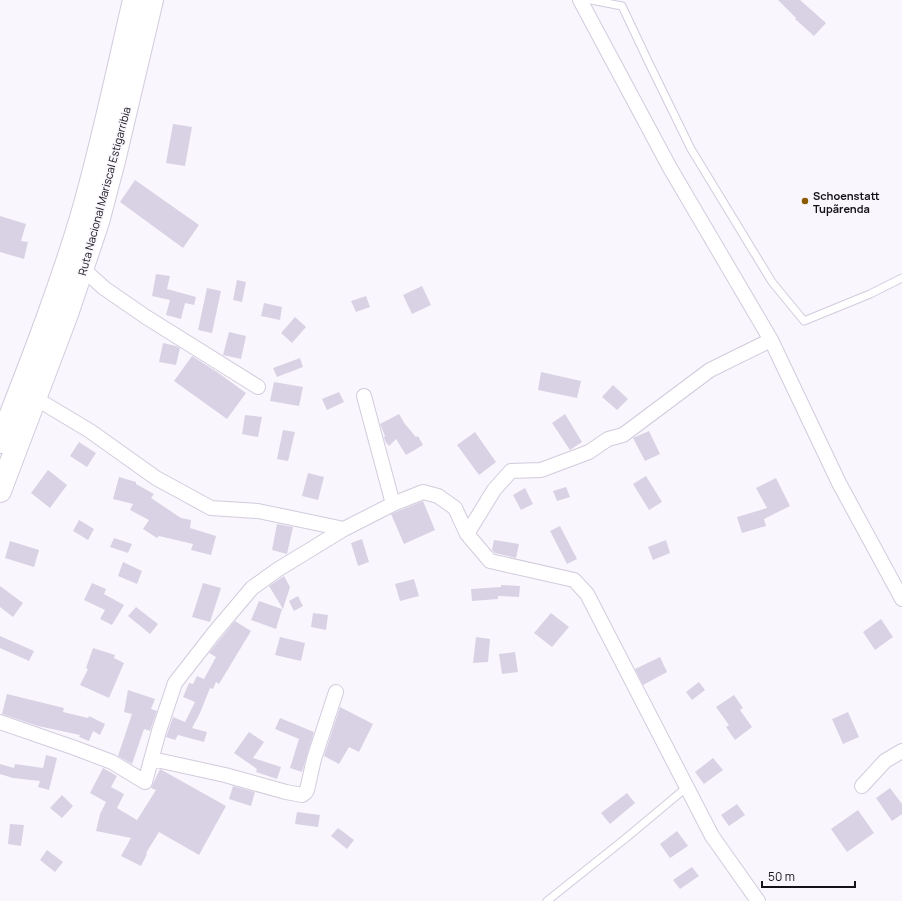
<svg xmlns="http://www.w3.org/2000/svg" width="902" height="901" font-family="Manrope,sans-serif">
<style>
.building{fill:#d9d2e5}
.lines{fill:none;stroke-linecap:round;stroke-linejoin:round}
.service-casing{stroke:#d2cbdd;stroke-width:9}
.minor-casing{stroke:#d2cbdd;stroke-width:16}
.trunk-casing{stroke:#d2cbdd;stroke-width:24}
.service{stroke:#fff;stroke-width:7}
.minor{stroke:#fff;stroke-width:14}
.trunk{stroke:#fff;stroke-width:22}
.poi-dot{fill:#8a5b00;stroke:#f9f6fd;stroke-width:1.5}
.labels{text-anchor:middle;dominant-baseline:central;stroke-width:3;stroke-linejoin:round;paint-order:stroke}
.street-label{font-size:11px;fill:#141117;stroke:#f9f6fd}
.poi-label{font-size:11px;font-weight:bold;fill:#141117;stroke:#f9f6fd;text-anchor:start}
</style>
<rect width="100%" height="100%" fill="#f9f6fd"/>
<path class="building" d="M 778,0 L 800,0 L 826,23 L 814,36 L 795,19 L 796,18 Z
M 173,124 L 192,127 L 185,166 L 166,163 Z
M 135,180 L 199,225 L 183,248 L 120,202 Z
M 0,216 L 26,224 L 21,241 L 28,242 L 24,259 L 0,252 Z
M 156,274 L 170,276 L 167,289 L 196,297 L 194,305 L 185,303 L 181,319 L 166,315 L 170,300 L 152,296 Z
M 237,280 L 246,282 L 242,302 L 233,300 Z
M 422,286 L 431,305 L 412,314 L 403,295 Z
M 207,288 L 221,291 L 212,333 L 198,330 Z
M 366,296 L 370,307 L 356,312 L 351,301 Z
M 264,303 L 282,307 L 280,320 L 261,316 Z
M 295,317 L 306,327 L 292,343 L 281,333 Z
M 229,332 L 246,336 L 241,359 L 223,355 Z
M 163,343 L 176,346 L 180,348 L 176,365 L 159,362 Z
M 192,356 L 217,372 L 246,393 L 227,419 L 174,381 Z
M 300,358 L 303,367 L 277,377 L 273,368 Z
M 541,372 L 581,381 L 577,398 L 538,390 Z
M 274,382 L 303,387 L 299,406 L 270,401 Z
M 613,385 L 628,399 L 617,410 L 602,397 Z
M 339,392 L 344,402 L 327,410 L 322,399 Z
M 399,414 L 405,424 L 416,437 L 418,436 L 423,445 L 406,455 L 396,439 L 389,446 L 385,441 L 384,437 L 385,436 L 380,424 Z
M 565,414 L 582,442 L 570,450 L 552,423 Z
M 245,415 L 262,417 L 258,437 L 242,434 Z
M 283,430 L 295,432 L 288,461 L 277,459 Z
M 649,431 L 660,454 L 645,461 L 633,438 Z
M 475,432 L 496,462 L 479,475 L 457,445 Z
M 79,442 L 96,453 L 87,467 L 70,456 Z
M 48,470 L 67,485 L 50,508 L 31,493 Z
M 308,473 L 324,477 L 318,500 L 302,496 Z
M 646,476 L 662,502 L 649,510 L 633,484 Z
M 119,477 L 136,482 L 136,484 L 154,494 L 151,498 L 181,518 L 191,520 L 190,528 L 216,536 L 211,555 L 191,550 L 193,544 L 159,536 L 157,538 L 143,529 L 149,520 L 130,510 L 133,504 L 113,499 Z
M 776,478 L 790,506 L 764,519 L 766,526 L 742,533 L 737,517 L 767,508 L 756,488 Z
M 566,487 L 570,497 L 557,501 L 553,491 Z
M 525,488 L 533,504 L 521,510 L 513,495 Z
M 423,501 L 435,530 L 404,544 L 391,514 Z
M 79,520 L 94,529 L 88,540 L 73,531 Z
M 277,524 L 293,527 L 287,554 L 272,550 Z
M 560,526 L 577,559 L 567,564 L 550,531 Z
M 114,538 L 132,544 L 128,553 L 110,547 Z
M 362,539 L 369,562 L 358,566 L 351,543 Z
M 494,540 L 519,544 L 516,558 L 495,553 L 492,550 Z
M 666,540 L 670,553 L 653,560 L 648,547 Z
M 10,541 L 39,550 L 34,567 L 5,558 Z
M 123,562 L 142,571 L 137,584 L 118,576 Z
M 284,576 L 290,587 L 283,609 L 269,586 Z
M 414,579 L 419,596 L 400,601 L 395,584 Z
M 92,583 L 106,589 L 104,594 L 124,605 L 112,625 L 100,619 L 105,610 L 84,600 Z
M 203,583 L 221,588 L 210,622 L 192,617 Z
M 501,585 L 520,586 L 519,597 L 498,596 L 498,599 L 472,601 L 471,589 L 501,587 Z
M 0,586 L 23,603 L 13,617 L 0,607 Z
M 298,596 L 303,606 L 294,611 L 289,601 Z
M 259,601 L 282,609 L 276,629 L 251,620 Z
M 136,607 L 158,624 L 150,634 L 128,616 Z
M 313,613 L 328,615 L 326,630 L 311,627 Z
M 551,613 L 569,627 L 552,647 L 534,633 Z
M 881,619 L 893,637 L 875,650 L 863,632 Z
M 235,621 L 251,631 L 219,684 L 216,682 L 213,689 L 210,688 L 200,713 L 192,728 L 207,732 L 204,742 L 178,735 L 175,740 L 166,737 L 173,717 L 185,722 L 195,702 L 183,697 L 189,683 L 193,684 L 197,676 L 204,679 L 216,657 L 209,653 Z
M 0,636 L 34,651 L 29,661 L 0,648 Z
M 280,637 L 305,643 L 301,661 L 275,655 Z
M 476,637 L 490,639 L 488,662 L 473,663 Z
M 93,648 L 115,655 L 114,658 L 124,663 L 109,698 L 80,685 L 88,669 L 86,668 Z
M 515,652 L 518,672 L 502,674 L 499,654 Z
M 660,657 L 667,672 L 643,685 L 635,669 Z
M 699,682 L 705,690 L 692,700 L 686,692 Z
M 128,690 L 155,699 L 151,709 L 157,711 L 150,731 L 144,729 L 132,764 L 118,756 L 132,714 L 124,712 Z
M 7,694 L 64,708 L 63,712 L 88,718 L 89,716 L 105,724 L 100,735 L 93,731 L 89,741 L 79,737 L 80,735 L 38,726 L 2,714 Z
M 734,695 L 743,708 L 740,710 L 752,727 L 735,740 L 726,727 L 729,725 L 716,707 Z
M 340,707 L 373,724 L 359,752 L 349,747 L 339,764 L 324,756 Z
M 848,712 L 859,737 L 843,744 L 832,719 Z
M 280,718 L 314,732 L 302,772 L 290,768 L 299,739 L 275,729 Z
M 249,732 L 264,742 L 253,758 L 281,767 L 277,779 L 256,772 L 257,769 L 234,753 Z
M 46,755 L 57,758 L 49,790 L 38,787 L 40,781 L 13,778 L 0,774 L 0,764 L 14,768 L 15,764 L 43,768 Z
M 713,758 L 723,770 L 704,784 L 695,772 Z
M 103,768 L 117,776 L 111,787 L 124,794 L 117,808 L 137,820 L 156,790 L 151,788 L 160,769 L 226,806 L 199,855 L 159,832 L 146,853 L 147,854 L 141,866 L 121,856 L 131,838 L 96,831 L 100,814 L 106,802 L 90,793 Z
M 233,786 L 255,792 L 251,806 L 229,799 Z
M 890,788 L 902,804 L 902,814 L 892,821 L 876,798 Z
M 627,793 L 635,803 L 610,824 L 601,813 Z
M 62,795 L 73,806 L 62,818 L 50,808 Z
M 737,804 L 745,815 L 729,826 L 721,815 Z
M 858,810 L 874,833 L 847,852 L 831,829 Z
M 297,812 L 320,815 L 318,827 L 295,824 Z
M 10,824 L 24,825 L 21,846 L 8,844 Z
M 338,828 L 354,840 L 347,849 L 331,836 Z
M 677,831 L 688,846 L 670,858 L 660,844 Z
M 47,850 L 63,862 L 55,872 L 40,860 Z
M 692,867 L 699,876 L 680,889 L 673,880 Z"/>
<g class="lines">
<defs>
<path id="service" d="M 591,0 L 622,6 L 648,61 L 691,149 L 772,282 L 804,321 L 870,294 L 902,278
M 547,901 L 626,838 L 687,787"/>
<path id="minor" d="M 580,0 L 670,168 L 771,340 L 839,483 L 902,599
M 83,269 L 104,288 L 146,317 L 258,387
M 364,396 L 393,504
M 35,398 L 90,431 L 156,478 L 211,508 L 258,511 L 344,529
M 0,722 L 75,748 L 112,762 L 145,782 L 159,731 L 175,683 L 214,633 L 252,588 L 277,570 L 344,529 L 393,504 L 423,492 L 438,496 L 455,508 L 467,534
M 152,759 L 225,775 L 286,792 L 302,795 L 305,793 L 307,790 L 314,759 L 336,692
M 862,786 L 885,761 L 902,751
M 758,901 L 712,836 L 587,594 L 574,580 L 490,561 L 467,534 L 494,490 L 511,471 L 541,470 L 589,452 L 608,439 L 623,435 L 710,370 L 771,340"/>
<path id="trunk" d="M 0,442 C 29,368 58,294 81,218 C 102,146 117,73 134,0
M 0,491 L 67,314 L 98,222 L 114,161 L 152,0"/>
</defs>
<use href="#service" class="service-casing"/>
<use href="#minor" class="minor-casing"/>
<use href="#trunk" class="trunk-casing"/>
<use href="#service" class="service"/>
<use href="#minor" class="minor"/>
<use href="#trunk" class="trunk"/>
</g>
<circle class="poi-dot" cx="805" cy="201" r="4"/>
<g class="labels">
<g class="street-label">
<text transform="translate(104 191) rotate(-75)">Ruta Nacional Mariscal Estigarribia</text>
</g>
<g class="poi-label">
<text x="813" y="195">Schoenstatt<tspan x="813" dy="13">Tupãrenda</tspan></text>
</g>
</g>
<path d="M762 881v6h93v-6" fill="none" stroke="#141117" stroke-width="2"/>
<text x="768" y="881" font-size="12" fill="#141117" stroke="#f9f6fd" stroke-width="3" paint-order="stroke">50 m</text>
</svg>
